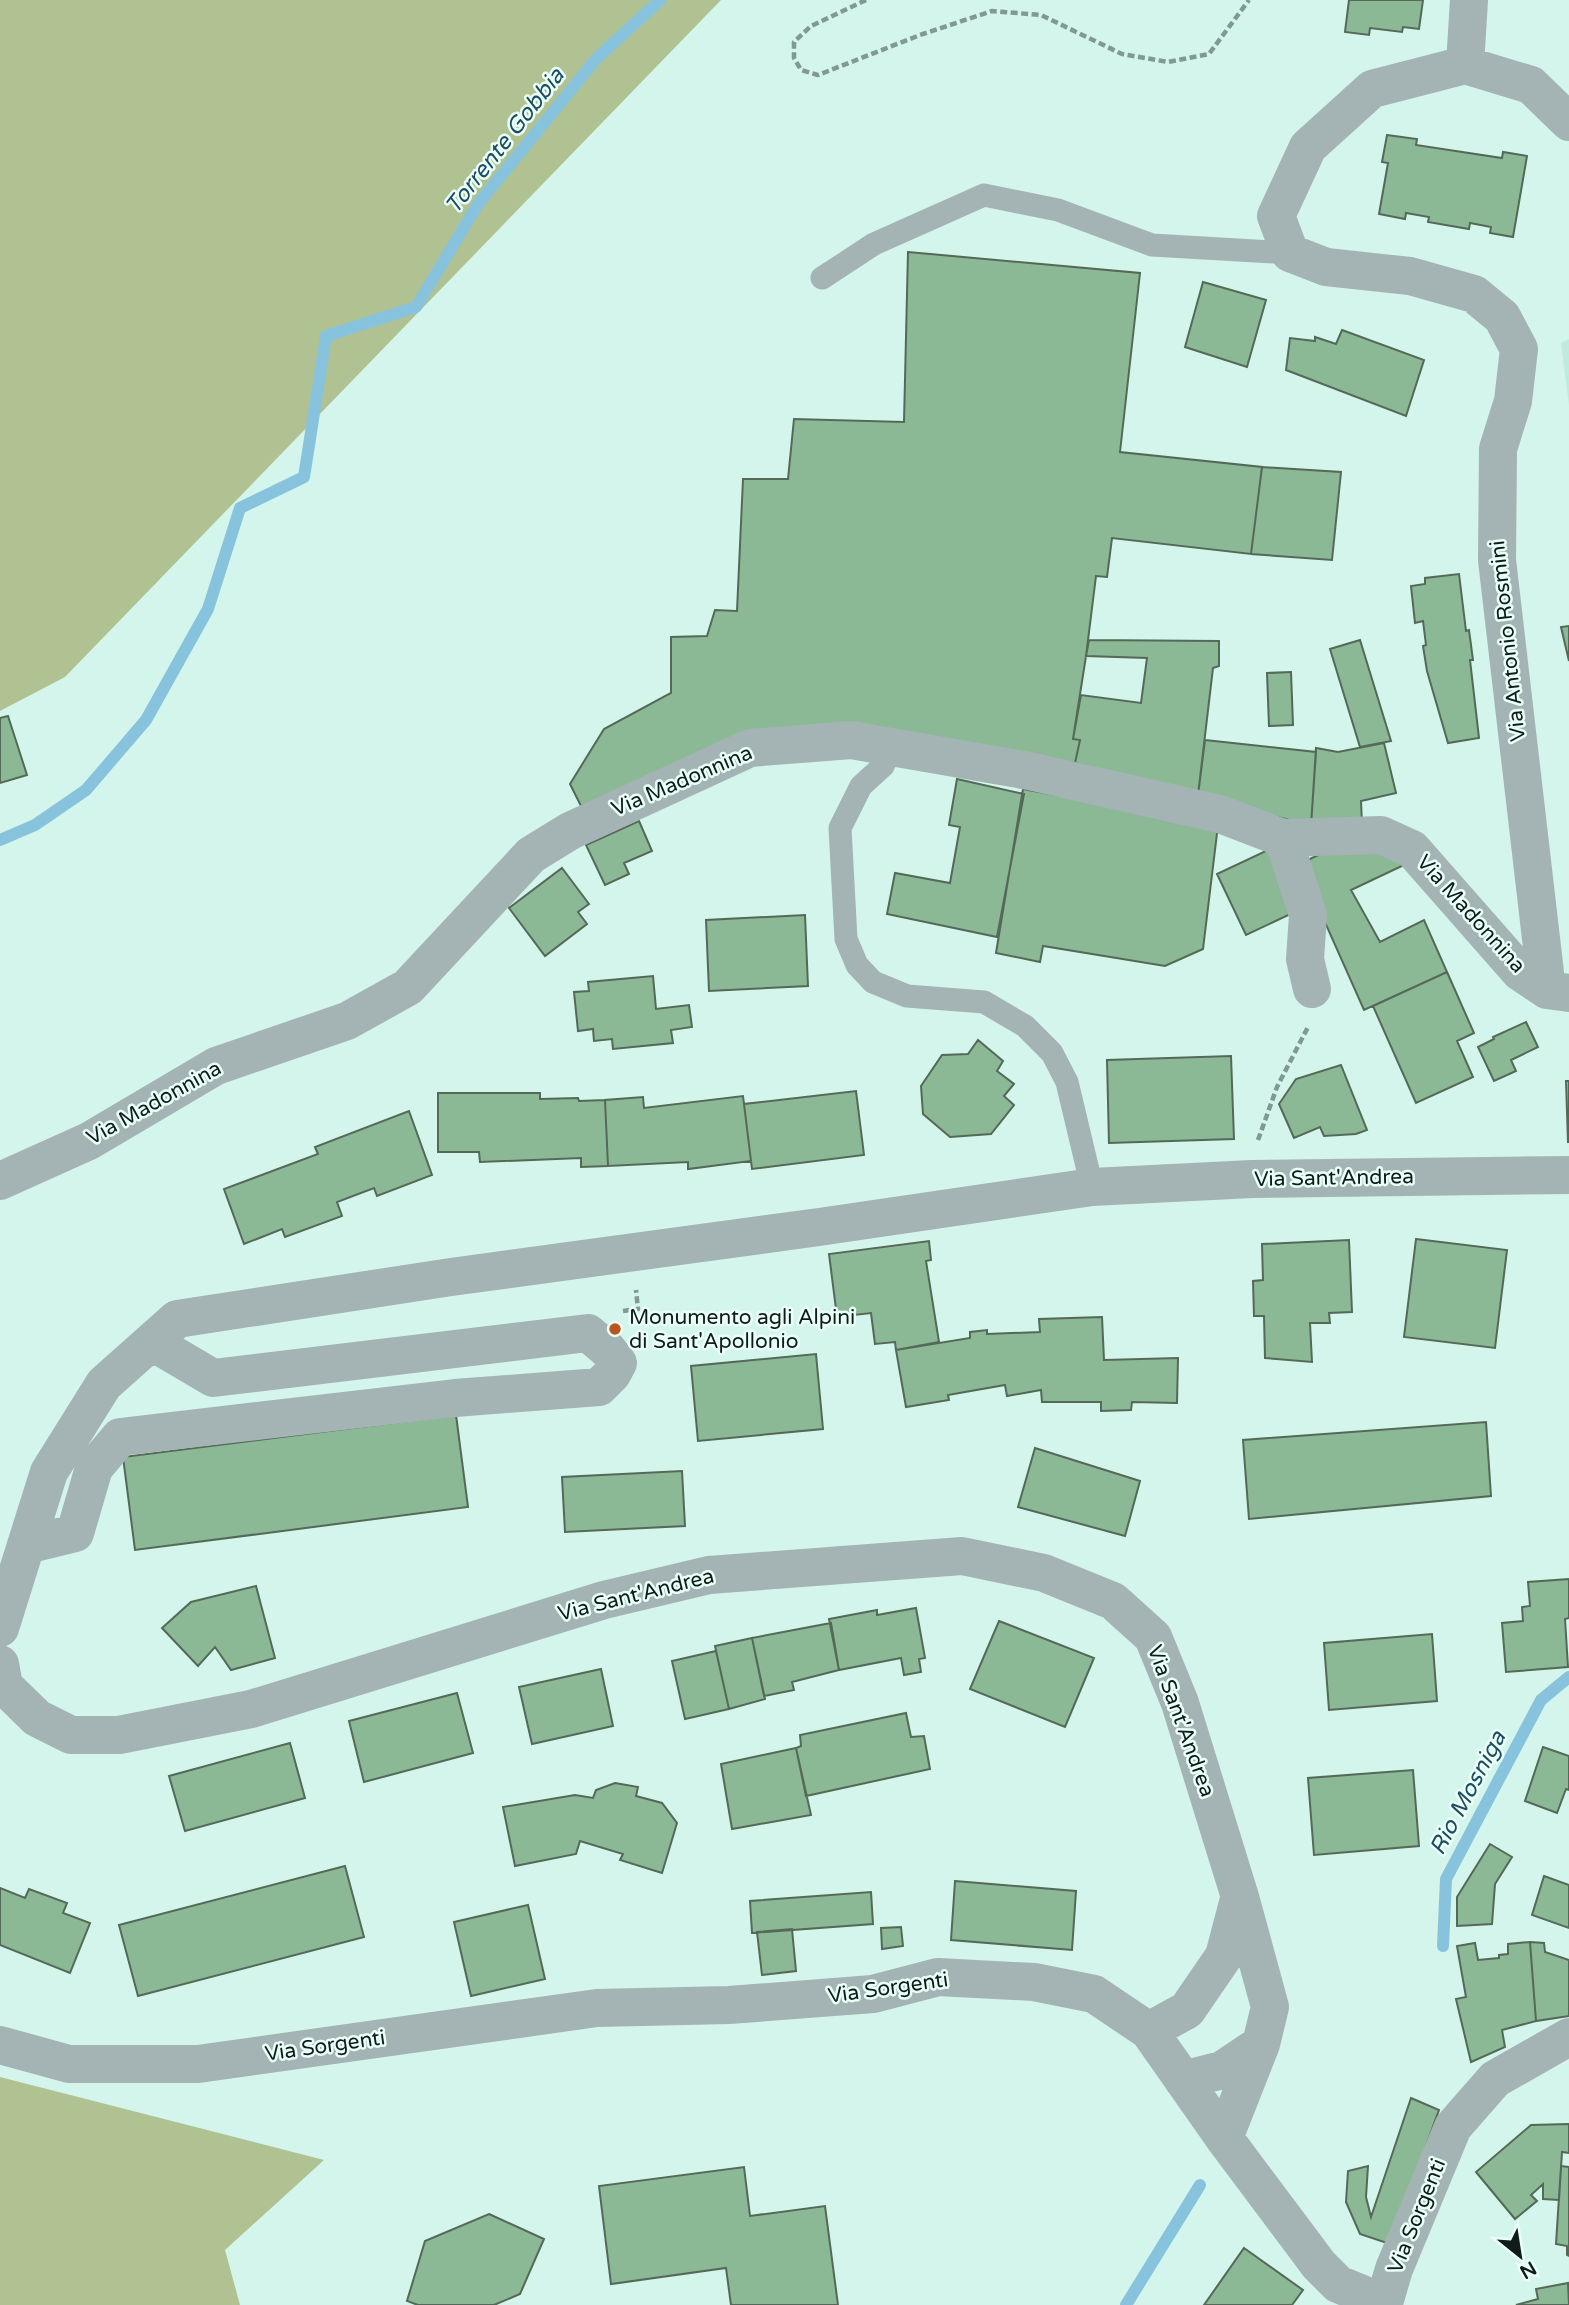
<svg xmlns="http://www.w3.org/2000/svg" width="1569" height="2305" font-family="'Varela Round',sans-serif">
<style>
.built{fill:#bfeade}
.green{fill:#b0c292}
.lines{fill:none;stroke-linecap:round;stroke-linejoin:round}
.stream{stroke:#88c3dd;stroke-width:12}
.building{fill:#8cb995;stroke:#546958;stroke-width:2}
.path{stroke:#809992;stroke-width:4.5;stroke-dasharray:7 3.5;stroke-linecap:butt}
.lane{stroke:#a4b3b4;stroke-width:23}
.street{stroke:#a4b3b4;stroke-width:38}
.poi-dot{fill:#b9561d;stroke:#ebfff9;stroke-width:2.5}
.labels{text-anchor:middle;dominant-baseline:central;stroke-width:5;stroke-linejoin:round;paint-order:stroke}
.street-label{font-size:21px;fill:#101c19;stroke:#ebfff9}
.poi-label{font-size:21px;fill:#101c19;stroke:#ebfff9;text-anchor:start}
.water-label{font-size:23px;font-style:italic;fill:#1e4d61;stroke:#ebfff9}
</style>
<rect width="100%" height="100%" fill="#d3f5eb"/>
<path class="built" d="M 1569,339 L 1569,405 L 1561,343 Z"/>
<path class="green" d="M 0,0 L 721,0 L 65,677 L 0,711 Z
M 0,2077 L 324,2160 L 225,2250 L 240,2305 L 0,2305 Z"/>
<g class="lines">
<path class="stream" d="M 0,840 L 35,825 L 86,790 L 146,720 L 208,609 L 240,508 L 304,477 L 326,336 L 416,307 L 478,204 L 596,59 L 660,0
M 1443,1946 L 1446,1879 L 1541,1700 L 1569,1677
M 1126,2305 L 1200,2185"/>
</g>
<path class="building" d="M 1349,0 L 1423,0 L 1419,29 L 1403,27 L 1402,32 L 1370,28 L 1369,35 L 1345,32 Z
M 1387,135 L 1417,139 L 1416,145 L 1502,158 L 1503,152 L 1527,156 L 1513,237 L 1490,233 L 1491,227 L 1470,223 L 1469,229 L 1428,222 L 1429,217 L 1406,213 L 1405,219 L 1379,214 L 1388,163 L 1382,162 Z
M 908,252 L 1140,273 L 1120,452 L 1262,467 L 1251,554 L 1112,538 L 1107,577 L 1096,576 L 1086,656 L 1073,739 L 1080,740 L 1075,763 L 754,735 L 582,808 L 570,784 L 604,729 L 671,693 L 671,637 L 707,636 L 715,610 L 737,611 L 743,479 L 788,479 L 794,419 L 904,422 Z
M 1203,282 L 1266,300 L 1247,367 L 1185,347 Z
M 1342,330 L 1424,360 L 1406,416 L 1286,370 L 1290,338 L 1315,341 L 1315,337 L 1336,344 Z
M 1262,467 L 1341,472 L 1332,560 L 1251,554 Z
M 1459,574 L 1466,631 L 1469,630 L 1473,660 L 1470,660 L 1479,738 L 1448,743 L 1427,671 L 1423,646 L 1426,645 L 1423,621 L 1415,623 L 1411,586 L 1425,584 L 1425,578 Z
M 1569,626 L 1569,661 L 1561,627 Z
M 1089,640 L 1219,641 L 1219,666 L 1213,668 L 1198,795 L 1075,763 L 1080,740 L 1073,739 L 1081,695 L 1141,703 L 1147,658 L 1086,656 Z
M 1360,640 L 1391,741 L 1360,747 L 1330,649 Z
M 1291,672 L 1293,725 L 1269,726 L 1267,673 Z
M 8,716 L 27,775 L 0,783 L 0,718 Z
M 1205,740 L 1316,752 L 1311,826 L 1198,795 Z
M 1384,743 L 1396,793 L 1361,801 L 1362,824 L 1311,826 L 1316,748 L 1338,752 Z
M 957,779 L 1024,794 L 997,937 L 887,914 L 895,873 L 950,883 L 960,827 L 949,825 Z
M 1023,789 L 1218,825 L 1203,949 L 1165,966 L 1043,946 L 1040,962 L 996,953 Z
M 639,821 L 652,851 L 624,863 L 629,874 L 605,885 L 586,845 Z
M 1270,849 L 1299,910 L 1246,935 L 1217,874 Z
M 1329,850 L 1388,852 L 1404,865 L 1351,890 L 1380,942 L 1424,920 L 1447,972 L 1364,1010 L 1299,864 Z
M 562,868 L 589,904 L 578,912 L 587,924 L 545,956 L 509,908 Z
M 805,915 L 808,986 L 709,991 L 706,920 Z
M 1447,972 L 1474,1033 L 1457,1041 L 1473,1077 L 1416,1103 L 1373,1006 Z
M 653,976 L 656,1009 L 689,1005 L 692,1027 L 671,1030 L 673,1043 L 613,1049 L 612,1039 L 594,1041 L 593,1029 L 578,1031 L 574,992 L 589,991 L 588,982 Z
M 1526,1022 L 1538,1047 L 1511,1060 L 1516,1071 L 1494,1081 L 1478,1047 L 1494,1039 L 1493,1037 Z
M 978,1040 L 1003,1061 L 997,1071 L 1014,1084 L 1004,1096 L 1014,1105 L 991,1134 L 950,1137 L 923,1114 L 921,1086 L 942,1055 L 968,1054 Z
M 1231,1056 L 1234,1139 L 1109,1143 L 1107,1060 Z
M 1341,1065 L 1367,1130 L 1356,1134 L 1324,1136 L 1320,1127 L 1294,1138 L 1279,1104 L 1296,1079 Z
M 1566,1081 L 1569,1081 L 1569,1142 L 1568,1142 Z
M 856,1091 L 864,1155 L 752,1169 L 744,1104 Z
M 438,1093 L 540,1093 L 540,1099 L 578,1098 L 579,1101 L 605,1100 L 608,1166 L 581,1167 L 581,1158 L 480,1162 L 479,1152 L 438,1152 Z
M 743,1096 L 751,1161 L 688,1169 L 688,1162 L 608,1166 L 605,1100 L 643,1097 L 644,1108 Z
M 409,1111 L 432,1175 L 377,1196 L 374,1188 L 337,1202 L 342,1216 L 285,1237 L 282,1229 L 244,1244 L 224,1189 L 318,1154 L 315,1147 Z
M 1416,1239 L 1507,1250 L 1495,1348 L 1404,1337 Z
M 1349,1240 L 1352,1312 L 1329,1313 L 1330,1323 L 1310,1323 L 1312,1362 L 1265,1358 L 1264,1316 L 1254,1316 L 1253,1281 L 1263,1280 L 1262,1244 Z
M 929,1241 L 931,1260 L 926,1261 L 939,1342 L 896,1350 L 895,1342 L 875,1344 L 871,1313 L 837,1317 L 829,1254 Z
M 1102,1317 L 1104,1360 L 1178,1358 L 1177,1403 L 1132,1402 L 1131,1410 L 1101,1411 L 1101,1402 L 1042,1402 L 1041,1390 L 1007,1396 L 1005,1385 L 948,1395 L 949,1400 L 906,1407 L 896,1350 L 970,1338 L 970,1332 L 987,1330 L 987,1334 L 1040,1332 L 1039,1319 Z
M 816,1354 L 823,1429 L 698,1441 L 691,1366 Z
M 456,1415 L 468,1507 L 135,1550 L 123,1457 Z
M 1486,1422 L 1491,1496 L 1249,1519 L 1243,1440 Z
M 1035,1448 L 1140,1481 L 1125,1536 L 1018,1507 Z
M 682,1471 L 685,1526 L 565,1532 L 562,1477 Z
M 1569,1579 L 1569,1618 L 1565,1619 L 1568,1667 L 1506,1672 L 1502,1623 L 1523,1621 L 1522,1607 L 1530,1606 L 1528,1582 Z
M 256,1586 L 275,1658 L 231,1670 L 215,1647 L 198,1666 L 162,1628 L 191,1602 Z
M 916,1608 L 925,1658 L 919,1659 L 921,1672 L 904,1675 L 901,1658 L 839,1670 L 829,1619 L 877,1610 L 877,1615 Z
M 999,1621 L 1094,1658 L 1065,1727 L 970,1689 Z
M 831,1623 L 839,1670 L 792,1682 L 794,1690 L 764,1696 L 752,1638 Z
M 1432,1634 L 1437,1701 L 1329,1710 L 1324,1643 Z
M 752,1638 L 765,1699 L 729,1709 L 715,1646 Z
M 716,1651 L 729,1709 L 685,1719 L 672,1661 Z
M 601,1669 L 613,1726 L 532,1744 L 519,1687 Z
M 457,1693 L 473,1753 L 364,1782 L 349,1721 Z
M 906,1713 L 911,1737 L 924,1736 L 930,1769 L 806,1796 L 796,1748 L 801,1746 L 800,1735 Z
M 290,1743 L 305,1798 L 185,1831 L 169,1776 Z
M 1543,1747 L 1569,1756 L 1569,1790 L 1566,1789 L 1557,1813 L 1525,1801 Z
M 796,1748 L 811,1815 L 732,1829 L 721,1764 Z
M 1413,1770 L 1419,1846 L 1314,1855 L 1308,1778 Z
M 615,1783 L 638,1787 L 636,1796 L 662,1803 L 677,1823 L 662,1873 L 620,1860 L 623,1854 L 580,1841 L 576,1854 L 515,1866 L 503,1807 L 575,1795 L 593,1798 L 596,1790 Z
M 1490,1844 L 1512,1857 L 1495,1884 L 1492,1924 L 1457,1926 L 1457,1897 Z
M 345,1866 L 364,1937 L 138,1996 L 119,1925 Z
M 1544,1876 L 1569,1885 L 1569,1928 L 1532,1915 Z
M 955,1881 L 1076,1891 L 1072,1950 L 951,1940 Z
M 0,1888 L 25,1898 L 29,1889 L 67,1903 L 63,1913 L 90,1923 L 70,1973 L 0,1945 Z
M 871,1892 L 873,1924 L 752,1933 L 750,1901 Z
M 528,1905 L 545,1979 L 471,1996 L 454,1922 Z
M 901,1927 L 903,1946 L 882,1949 L 881,1928 Z
M 792,1929 L 796,1971 L 762,1975 L 757,1932 Z
M 1530,1942 L 1536,2021 L 1502,2030 L 1505,2047 L 1471,2062 L 1456,1999 L 1466,1997 L 1457,1946 L 1475,1943 L 1478,1960 L 1499,1958 L 1499,1955 L 1508,1954 L 1508,1944 Z
M 1530,1942 L 1544,1943 L 1545,1952 L 1569,1960 L 1569,2016 L 1536,2021 Z
M 1411,2098 L 1439,2110 L 1390,2244 L 1360,2234 L 1346,2202 L 1348,2171 L 1368,2166 L 1366,2197 L 1371,2217 Z
M 1569,2124 L 1569,2153 L 1562,2152 L 1559,2200 L 1543,2199 L 1543,2184 L 1531,2195 L 1537,2201 L 1515,2219 L 1476,2172 L 1531,2125 Z
M 1561,2166 L 1569,2167 L 1569,2256 L 1567,2255 L 1567,2246 L 1556,2244 Z
M 744,2167 L 750,2216 L 825,2206 L 838,2305 L 731,2305 L 726,2268 L 611,2284 L 599,2186 Z
M 489,2214 L 544,2239 L 520,2294 L 494,2305 L 418,2305 L 407,2301 L 425,2241 Z
M 1244,2248 L 1303,2290 L 1292,2305 L 1204,2305 Z
M 1568,2283 L 1569,2305 L 1516,2305 L 1538,2299 L 1536,2289 Z"/>
<g class="lines">
<path class="path" d="M 866,0 L 811,26 L 794,42 L 794,58 L 801,70 L 818,75 L 920,35 L 992,11 L 1041,15 L 1122,54 L 1168,62 L 1209,54 L 1249,0
M 1258,1140 L 1277,1087 L 1308,1027
M 623,1311 L 638,1309 L 636,1290"/>
<path class="lane" d="M 822,278 L 874,244 L 984,195 L 1058,210 L 1152,245 L 1290,253
M 892,747 L 883,766 L 861,786 L 840,828 L 846,939 L 857,965 L 873,982 L 907,996 L 984,1002 L 1025,1026 L 1052,1053 L 1067,1082 L 1092,1187"/>
<path class="street" d="M 1465,65 L 1469,0
M 1283,838 L 1308,915 L 1305,959 L 1312,989
M 1547,990 L 1497,560 L 1498,449 L 1513,401 L 1519,349 L 1502,317 L 1474,294 L 1410,276 L 1326,267 L 1290,253 L 1276,216 L 1308,147 L 1372,89 L 1465,65 L 1531,85 L 1569,122
M 0,1181 L 89,1141 L 216,1066 L 347,1021 L 408,987 L 531,855 L 570,831 L 750,748 L 851,740 L 1029,771 L 1220,814 L 1283,838 L 1381,835 L 1412,849 L 1520,972 L 1547,990 L 1569,993
M 26,1545 L 75,1533 L 94,1468 L 120,1437 L 455,1398 L 599,1387 L 612,1374 L 618,1363 L 607,1349 L 588,1333 L 213,1378 L 152,1342
M 0,1628 L 49,1472 L 104,1384 L 177,1319 L 451,1277 L 819,1227 L 1092,1187 L 1252,1179 L 1569,1175
M 0,1664 L 4,1686 L 37,1718 L 71,1735 L 119,1735 L 251,1709 L 604,1600 L 709,1575 L 962,1556 L 1044,1573 L 1113,1601 L 1153,1637 L 1180,1703 L 1240,1897 L 1270,2007 L 1261,2044 L 1224,2138
M 1149,2031 L 1187,2010 L 1224,1956 L 1239,1899
M 0,2045 L 69,2064 L 198,2064 L 597,2008 L 729,2005 L 873,1994 L 938,1977 L 1034,1982 L 1094,1994 L 1149,2031 L 1224,2138 L 1319,2265 L 1338,2284 L 1384,2303 L 1394,2269 L 1453,2127 L 1495,2079 L 1569,2037
M 1183,2080 L 1222,2070 L 1261,2044"/>
</g>
<circle class="poi-dot" cx="615" cy="1329" r="7"/>
<g class="labels">
<g class="street-label">
<text transform="translate(1508 641) rotate(-96)">Via Antonio Rosmini</text>
<text transform="translate(682 781) rotate(-23)">Via Madonnina</text>
<text transform="translate(1471 914) rotate(48)">Via Madonnina</text>
<text transform="translate(154 1103) rotate(-29)">Via Madonnina</text>
<text transform="translate(1334 1178) rotate(-1)">Via Sant'Andrea</text>
<text transform="translate(636 1595) rotate(-14)">Via Sant'Andrea</text>
<text transform="translate(1181 1721) rotate(70)">Via Sant'Andrea</text>
<text transform="translate(888 1988) rotate(-8)">Via Sorgenti</text>
<text transform="translate(325 2046) rotate(-8)">Via Sorgenti</text>
<text transform="translate(1417 2216) rotate(-68)">Via Sorgenti</text>
</g>
<g class="poi-label">
<text x="629" y="1317">Monumento agli Alpini<tspan x="629" dy="24">di Sant'Apollonio</tspan></text>
</g>
<g class="water-label">
<text transform="translate(505 141) rotate(-52)">Torrente Gobbia</text>
<text transform="translate(1468 1793) rotate(-62)">Rio Mosniga</text>
</g>
</g>
<g transform="translate(1520 2256) rotate(150)" stroke="#ebfff9" stroke-width="5" paint-order="stroke">
<path d="M0-5L12 26L0 18L-12 26Z" fill="#101c19"/>
<text y="-10" font-size="19" font-weight="bold" text-anchor="middle" fill="#101c19">N</text>
</g>
</svg>
